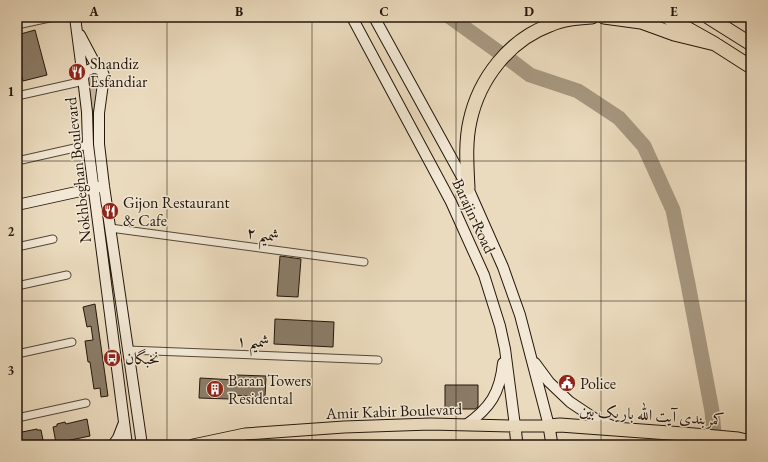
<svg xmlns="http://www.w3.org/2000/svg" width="768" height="462" font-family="'EB Garamond',Amiri,serif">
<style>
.green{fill:#c9baa0;stroke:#766856}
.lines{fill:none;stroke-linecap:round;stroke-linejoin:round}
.river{stroke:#a79881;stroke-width:15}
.building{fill:#8b7c68;stroke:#23160b}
.street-casing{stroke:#554738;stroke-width:9}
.secondary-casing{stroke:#23160b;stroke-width:12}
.primary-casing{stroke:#23160b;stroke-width:13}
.highway-casing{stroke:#23160b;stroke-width:15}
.street{stroke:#f2e8d5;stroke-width:7}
.secondary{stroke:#f2e8d5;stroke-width:10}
.primary{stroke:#ebdbbe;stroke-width:11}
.highway{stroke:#ebdbbe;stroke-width:13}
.grid{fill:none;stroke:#23160b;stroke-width:1;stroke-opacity:0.55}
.labels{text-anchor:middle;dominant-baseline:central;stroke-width:3;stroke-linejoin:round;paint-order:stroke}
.poi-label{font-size:16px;fill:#23160b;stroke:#f2e8d5;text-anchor:start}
.street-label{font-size:16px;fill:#23160b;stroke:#f2e8d5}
.neatline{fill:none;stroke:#23160b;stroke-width:1.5}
.grid-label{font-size:13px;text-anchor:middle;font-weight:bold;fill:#23160b}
</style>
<rect width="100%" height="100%" fill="#ebdbbe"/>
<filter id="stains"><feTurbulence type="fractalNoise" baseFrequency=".005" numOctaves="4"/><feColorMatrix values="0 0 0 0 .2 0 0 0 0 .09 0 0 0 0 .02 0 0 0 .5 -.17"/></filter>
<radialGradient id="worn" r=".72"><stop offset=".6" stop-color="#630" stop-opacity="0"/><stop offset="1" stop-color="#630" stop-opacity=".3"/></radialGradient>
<path class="green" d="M 93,72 L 99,74 L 101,80 L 93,114 L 87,85 L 87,76 Z"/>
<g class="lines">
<path class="river" d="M 450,17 L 500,53
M 509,59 L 530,75 L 578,91 L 619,118 L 644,146 L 673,210 L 688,284 L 712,411 L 715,445"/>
</g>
<path class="building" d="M 35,30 L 47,75 L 23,81 L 17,57 L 17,35 Z
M 280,256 L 301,259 L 298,297 L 277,296 Z
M 95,304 L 108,396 L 101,397 L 100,388 L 94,389 L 90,362 L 88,362 L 85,341 L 93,340 L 91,326 L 87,327 L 83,307 Z
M 275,319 L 334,322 L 333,347 L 274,344 Z
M 236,375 L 266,376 L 265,397 L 230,395 L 230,399 L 199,398 L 200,378 L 235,380 Z
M 445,385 L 478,385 L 478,407 L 475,409 L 445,409 Z
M 87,419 L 90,436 L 56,443 L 53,427 L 57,426 L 57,424 L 65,422 L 66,424 Z
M 37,429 L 37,430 L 41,430 L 44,445 L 19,445 L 17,433 Z"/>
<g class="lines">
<defs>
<path id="street" d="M 17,25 L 54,17
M 17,96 L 84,81
M 17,161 L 88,145
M 110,228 L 364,262
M 17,247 L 53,239
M 17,286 L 67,275
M 128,350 L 378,360
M 17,354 L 72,342
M 17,418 L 86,403"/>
<path id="secondary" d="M 75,17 L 83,78
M 352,17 L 354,21 L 451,202 L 484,275 L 500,326 L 505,349 L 515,426
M 374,17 L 468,188 L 503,267 L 520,315 L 549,426
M 80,35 L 98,69
M 17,205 L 99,187
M 535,363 L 549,382 L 570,402 L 594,418 L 615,427
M 466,425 C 490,408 500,393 503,363
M 113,445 L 118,438 L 123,425
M 127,445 L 88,145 L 87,112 L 83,78 L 86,71 L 93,68 C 99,68 103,71 104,76 L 99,113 L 99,144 L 104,186 L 142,445"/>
<path id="primary" d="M 515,426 L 517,445
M 193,445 L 245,434 L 344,427 L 430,424 L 515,426 L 549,426 L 552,445"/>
<path id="highway" d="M 604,17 L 641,22 L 674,34 L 715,44
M 667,17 L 715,44 L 751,67
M 708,17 L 751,44
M 468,188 C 467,166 465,143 470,121 C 479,79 509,40 550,25 C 563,19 578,18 592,17
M 549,426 L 560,425 L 683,434 L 738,439 L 751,442"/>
</defs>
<use href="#street" class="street-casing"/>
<use href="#secondary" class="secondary-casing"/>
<use href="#primary" class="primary-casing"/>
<use href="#highway" class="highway-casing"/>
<use href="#street" class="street"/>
<use href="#secondary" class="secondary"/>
<use href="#primary" class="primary"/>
<use href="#highway" class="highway"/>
</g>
<path class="grid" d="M 167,17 L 167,445M 312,17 L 312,445M 456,17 L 456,445M 601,17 L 601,445M 17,161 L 751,161M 17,301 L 751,301"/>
<defs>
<symbol id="restaurant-disc" viewBox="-11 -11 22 22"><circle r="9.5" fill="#8f2418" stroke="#f2e8d5"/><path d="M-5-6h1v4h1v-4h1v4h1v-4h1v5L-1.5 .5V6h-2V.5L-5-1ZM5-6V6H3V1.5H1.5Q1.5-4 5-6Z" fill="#fff"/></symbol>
<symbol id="bus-disc" viewBox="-11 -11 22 22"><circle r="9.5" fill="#8f2418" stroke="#f2e8d5"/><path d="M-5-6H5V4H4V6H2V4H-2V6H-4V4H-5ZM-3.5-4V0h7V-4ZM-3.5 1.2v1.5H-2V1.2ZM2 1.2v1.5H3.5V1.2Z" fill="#fff"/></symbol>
<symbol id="civic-disc" viewBox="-11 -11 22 22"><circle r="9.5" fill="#8f2418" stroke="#f2e8d5"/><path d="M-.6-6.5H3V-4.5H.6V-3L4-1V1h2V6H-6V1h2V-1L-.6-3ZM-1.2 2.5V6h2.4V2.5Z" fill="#fff"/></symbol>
<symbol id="building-disc" viewBox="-11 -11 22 22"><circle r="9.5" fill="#8f2418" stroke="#f2e8d5"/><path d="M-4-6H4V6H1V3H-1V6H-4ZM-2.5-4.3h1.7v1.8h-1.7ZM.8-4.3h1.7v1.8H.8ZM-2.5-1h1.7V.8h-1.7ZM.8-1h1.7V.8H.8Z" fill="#fff"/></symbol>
</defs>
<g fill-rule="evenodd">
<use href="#restaurant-disc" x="67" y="62" width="20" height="20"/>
<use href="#restaurant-disc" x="100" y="201" width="20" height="20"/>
<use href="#bus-disc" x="102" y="348" width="20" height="20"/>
<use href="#civic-disc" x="557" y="373" width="20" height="20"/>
<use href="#building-disc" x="205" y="379" width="20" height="20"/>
</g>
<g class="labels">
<g class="poi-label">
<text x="90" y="63">Shandiz<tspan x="90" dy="18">Esfandiar</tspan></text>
<text x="123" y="202">Gijon Restaurant<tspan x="123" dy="18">&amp; Cafe</tspan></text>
<text x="125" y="358">نخبگان</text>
<text x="228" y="380">Baran Towers<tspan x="228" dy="18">Residental</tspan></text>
<text x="580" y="383">Police</text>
</g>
<g class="street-label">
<text transform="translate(78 170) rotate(-96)">Nokhbeghan Boulevard</text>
<text transform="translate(474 216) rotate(65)">Barajin Road</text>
<text transform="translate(263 234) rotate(8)">شمیم ۲</text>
<text transform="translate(253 341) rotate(2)">شمیم ۱</text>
<text transform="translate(394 411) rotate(-2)">Amir Kabir Boulevard</text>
<text transform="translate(652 415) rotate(4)">کمربندی آیت الله باریک بین</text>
</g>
</g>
<rect width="768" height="462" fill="none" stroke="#ebdbbe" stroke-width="44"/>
<rect x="22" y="22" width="724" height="418" class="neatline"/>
<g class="grid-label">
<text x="94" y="16">A</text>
<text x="239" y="16">B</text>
<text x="384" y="16">C</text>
<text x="529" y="16">D</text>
<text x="674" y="16">E</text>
<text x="11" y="96">1</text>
<text x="11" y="236">2</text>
<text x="11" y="375">3</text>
</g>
<rect width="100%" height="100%" filter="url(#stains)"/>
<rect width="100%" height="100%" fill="url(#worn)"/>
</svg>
